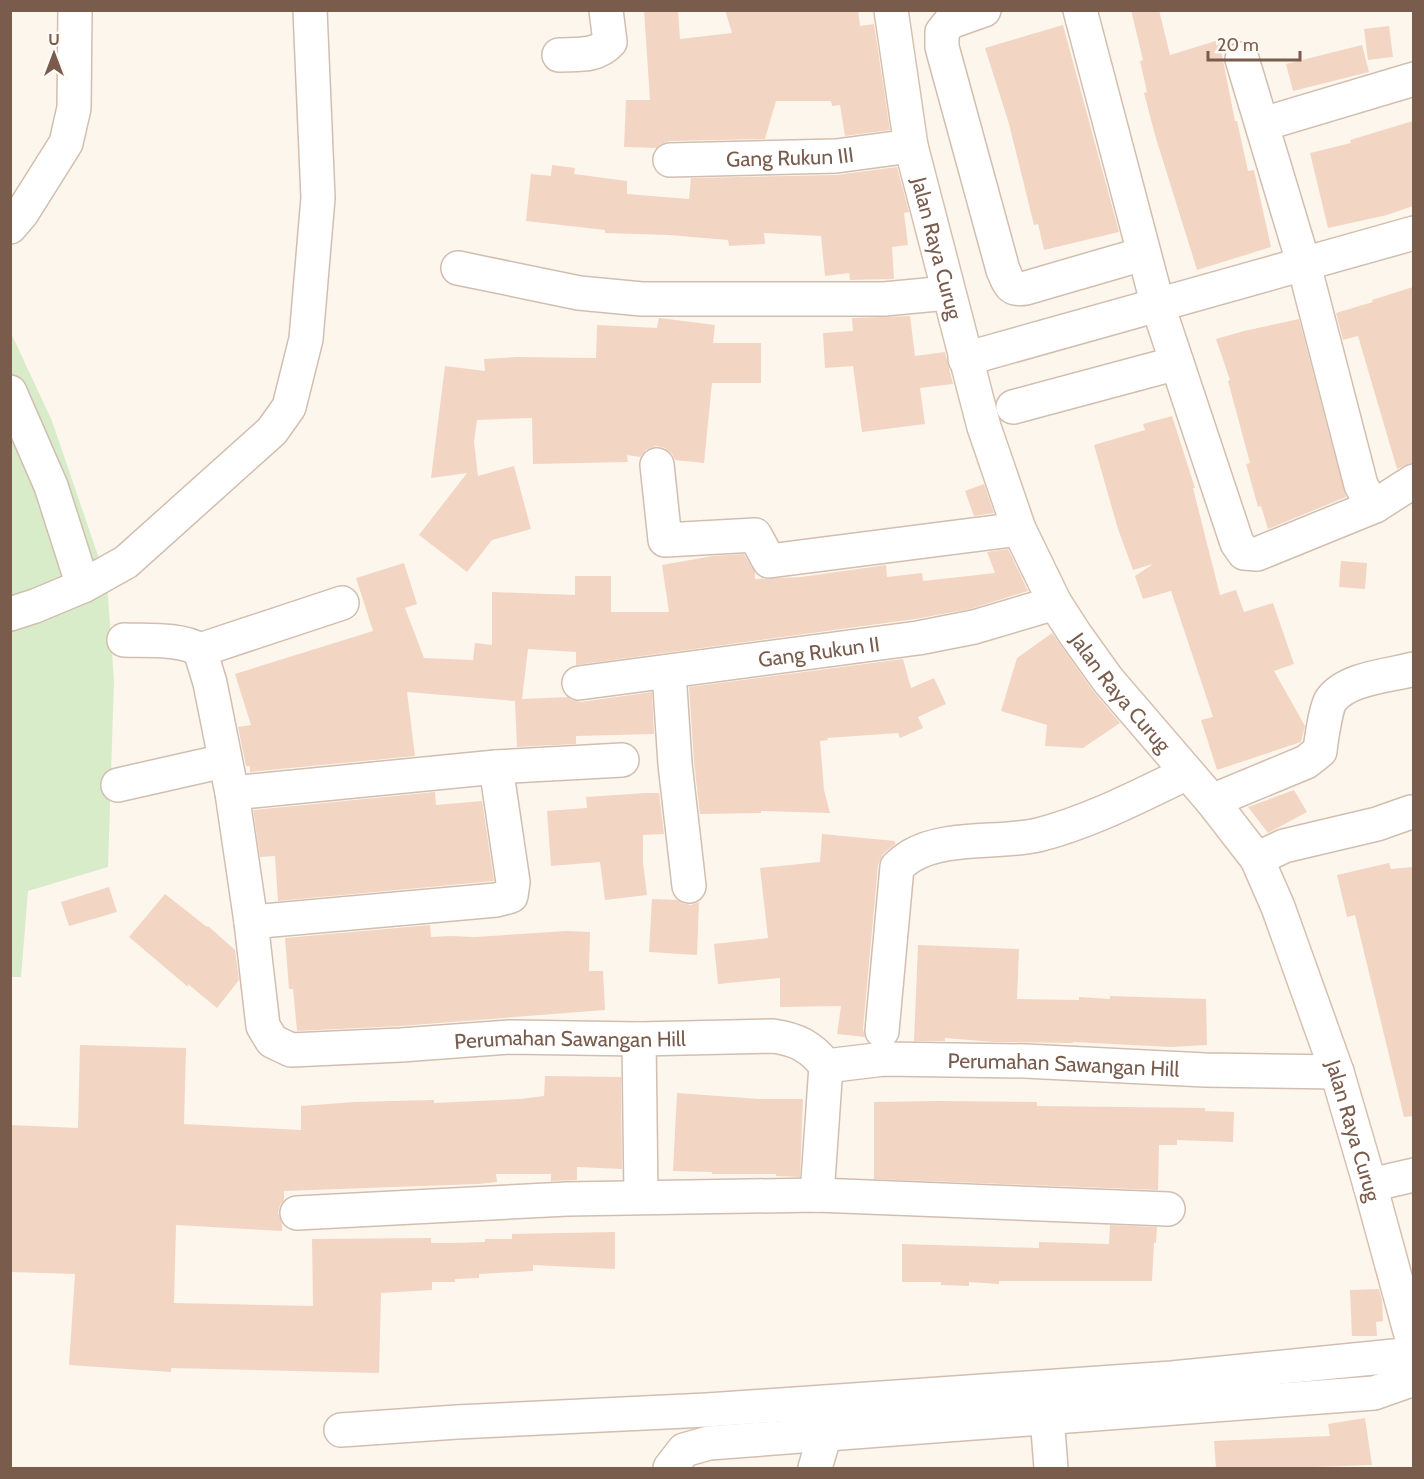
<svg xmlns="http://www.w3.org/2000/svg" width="1424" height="1479" font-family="Cabin,sans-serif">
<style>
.green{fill:#d8ecc9}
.building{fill:#f3d5c3}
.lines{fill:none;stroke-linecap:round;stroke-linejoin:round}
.minor-casing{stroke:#d1beb0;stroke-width:36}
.secondary-casing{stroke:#d6c0b0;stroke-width:36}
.minor{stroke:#fff;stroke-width:33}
.secondary{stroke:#fff;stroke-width:33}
.labels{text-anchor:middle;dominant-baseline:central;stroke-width:4.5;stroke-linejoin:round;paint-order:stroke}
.street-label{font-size:21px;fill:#7a5c4d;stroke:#fffaf3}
</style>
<rect width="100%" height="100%" fill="#fdf6ec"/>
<path class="green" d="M 10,331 L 52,421 L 107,582 L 114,681 L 108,867 L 28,891 L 21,977 L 10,977 Z"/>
<path class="building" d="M 644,10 L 678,10 L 680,39 L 732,33 L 725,10 L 858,10 L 860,26 L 874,24 L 890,130 L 845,136 L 840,105 L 832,106 L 831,101 L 776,101 L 765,139 L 670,141 L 661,144 L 657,148 L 624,147 L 626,100 L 650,100 Z
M 1131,10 L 1159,10 L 1170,55 L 1219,40 L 1235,121 L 1237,121 L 1248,171 L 1254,170 L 1271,247 L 1197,270 L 1155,135 L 1144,93 L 1147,92 L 1140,61 L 1143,60 Z
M 1063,25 L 1119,232 L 1044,250 L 1038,224 L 1034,225 L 1009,124 L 985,48 Z
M 1389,26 L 1393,57 L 1368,60 L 1364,29 Z
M 1362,45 L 1369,72 L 1293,91 L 1286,64 Z
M 1413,121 L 1413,206 L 1387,215 L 1328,228 L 1310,153 L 1351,143 L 1350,140 Z
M 552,165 L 575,168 L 574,174 L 627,181 L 627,194 L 689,199 L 691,178 L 836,175 L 897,167 L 909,212 L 904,213 L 908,245 L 892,247 L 894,279 L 850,280 L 849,273 L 825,276 L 821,236 L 764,233 L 765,244 L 729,246 L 728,240 L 669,235 L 605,233 L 605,230 L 526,221 L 531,174 L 551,176 Z
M 1413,287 L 1413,462 L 1397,469 L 1358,336 L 1343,340 L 1336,313 L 1373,302 L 1372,300 Z
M 910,316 L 915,356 L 945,352 L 953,384 L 920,388 L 925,424 L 862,432 L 853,366 L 825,368 L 823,333 L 853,331 L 852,318 Z
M 659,318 L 715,325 L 713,343 L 761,343 L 761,383 L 712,383 L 704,463 L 675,460 L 672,454 L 665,448 L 656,446 L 646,450 L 640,457 L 627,455 L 628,462 L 533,464 L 532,418 L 477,420 L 474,442 L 478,476 L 514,466 L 531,529 L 492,540 L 467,572 L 419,535 L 467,473 L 431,478 L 445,366 L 485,371 L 484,359 L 517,357 L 596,358 L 597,325 L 657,328 Z
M 1299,319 L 1346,497 L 1268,529 L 1261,506 L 1258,507 L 1246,464 L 1250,463 L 1228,381 L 1230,380 L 1216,339 L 1244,331 Z
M 1172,416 L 1195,488 L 1193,488 L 1220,595 L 1236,590 L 1244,612 L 1273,603 L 1294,664 L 1274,671 L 1305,726 L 1301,742 L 1217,770 L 1201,720 L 1213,717 L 1171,591 L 1143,599 L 1135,576 L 1153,564 L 1133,570 L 1118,529 L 1094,445 L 1145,430 L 1143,424 Z
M 984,484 L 994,513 L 974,516 L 965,491 Z
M 1008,549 L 1028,591 L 970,609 L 915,619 L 576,665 L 576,652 L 528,649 L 522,699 L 568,697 L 572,700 L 581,702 L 652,692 L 654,734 L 576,736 L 576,744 L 517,747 L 515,701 L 407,692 L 415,756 L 250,772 L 250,766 L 246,766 L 238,727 L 251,725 L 235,674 L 373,631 L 356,578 L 404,563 L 417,604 L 405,608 L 424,658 L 473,660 L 475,643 L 492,645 L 492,592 L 575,595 L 575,576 L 611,576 L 611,612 L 669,612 L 662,565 L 713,556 L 744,554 L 755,572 L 755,579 L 801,577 L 886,565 L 887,577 L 922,573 L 923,581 L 995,573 L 987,552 Z
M 1341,561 L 1367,563 L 1365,589 L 1339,587 Z
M 1052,633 L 1093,691 L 1120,723 L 1083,748 L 1045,746 L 1047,725 L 1001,711 L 1017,658 Z
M 903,659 L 911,688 L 934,678 L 946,704 L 918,717 L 923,728 L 900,738 L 898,733 L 827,738 L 828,740 L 820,741 L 824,790 L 830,813 L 761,811 L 761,813 L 700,814 L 694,762 L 689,687 Z
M 1294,790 L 1307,812 L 1268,833 L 1248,807 Z
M 435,792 L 436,805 L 482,801 L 494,881 L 278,901 L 275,856 L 260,857 L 253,810 Z
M 646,793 L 659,793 L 664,834 L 643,835 L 643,863 L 647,895 L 605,900 L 600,862 L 551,866 L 547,811 L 587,808 L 586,797 Z
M 822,834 L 895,841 L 895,844 L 883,854 L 878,865 L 863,1029 L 865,1037 L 837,1034 L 841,1006 L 780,1007 L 780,978 L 718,984 L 714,944 L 768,938 L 760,868 L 820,862 Z
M 1389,863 L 1391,869 L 1413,867 L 1413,1116 L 1404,1117 L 1355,915 L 1347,917 L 1337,875 Z
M 109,887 L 117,912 L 69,926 L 61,902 Z
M 165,894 L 207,927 L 208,926 L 235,950 L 239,980 L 217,1008 L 188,984 L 188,987 L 129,937 Z
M 652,899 L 678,900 L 682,903 L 691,905 L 699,902 L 697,955 L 649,952 Z
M 430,925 L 431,937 L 450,936 L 475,937 L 567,931 L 590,932 L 589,971 L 603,971 L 605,1010 L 400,1026 L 297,1031 L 293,989 L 289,989 L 285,938 Z
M 918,945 L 1019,949 L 1017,999 L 1079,1000 L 1079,997 L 1110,999 L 1110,996 L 1206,999 L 1207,1045 L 1171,1047 L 1073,1042 L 1073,1043 L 993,1042 L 945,1038 L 945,1041 L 914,1041 Z
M 80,1045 L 186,1048 L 184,1124 L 301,1130 L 301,1106 L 354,1102 L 434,1100 L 434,1103 L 520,1099 L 544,1096 L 545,1076 L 621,1077 L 622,1169 L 577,1167 L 577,1180 L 551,1181 L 551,1174 L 496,1174 L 497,1182 L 478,1184 L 284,1191 L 284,1201 L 280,1205 L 278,1213 L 282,1224 L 282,1231 L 176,1225 L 174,1303 L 313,1306 L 312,1239 L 431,1238 L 431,1243 L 454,1243 L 485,1242 L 485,1239 L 512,1239 L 512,1234 L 615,1232 L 615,1269 L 533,1265 L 533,1271 L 479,1274 L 479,1278 L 455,1279 L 455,1282 L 432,1282 L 432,1290 L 381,1293 L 379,1373 L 171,1368 L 171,1372 L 69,1365 L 75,1274 L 10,1272 L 10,1125 L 78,1128 Z
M 677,1093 L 759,1099 L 803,1099 L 800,1177 L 776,1176 L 776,1174 L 712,1174 L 712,1172 L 673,1171 Z
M 939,1101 L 1037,1102 L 1037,1106 L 1205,1108 L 1205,1111 L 1234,1112 L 1233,1142 L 1177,1140 L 1177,1145 L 1159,1145 L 1158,1190 L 874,1179 L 874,1102 Z
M 1110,1225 L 1157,1227 L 1156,1243 L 1154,1243 L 1152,1281 L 999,1281 L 999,1284 L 969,1282 L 969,1286 L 941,1285 L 941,1282 L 902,1282 L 902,1244 L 1039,1248 L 1039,1242 L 1109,1244 Z
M 1379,1289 L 1382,1300 L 1383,1321 L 1376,1322 L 1377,1336 L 1352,1336 L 1350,1290 Z
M 1365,1418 L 1372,1465 L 1285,1468 L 1216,1468 L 1214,1441 L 1330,1436 L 1328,1424 Z"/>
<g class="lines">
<defs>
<g id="minor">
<path d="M 984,10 L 950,22 L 942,32 L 942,47 L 1003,270 C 1009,283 1009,291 1026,288 L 1143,254"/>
<path d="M 1080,10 L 1158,306 L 1237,543 L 1244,553 L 1257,554 L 1375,506"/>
<path d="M 559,55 C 578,54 596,57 610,42 L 606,10"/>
<path d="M 1242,59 L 1304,265 L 1361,485 L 1368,498 L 1375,506 L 1414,481"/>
<path d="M 1263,124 L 1414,79"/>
<path id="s1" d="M 670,160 L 836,156 L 911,146"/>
<path d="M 10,227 L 22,213 L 66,143 L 74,108 L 75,10"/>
<path d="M 458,268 L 579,293 L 642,299 L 884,299 L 948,293"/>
<path d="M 965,359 L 1414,233"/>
<path d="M 10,392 L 51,486 L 83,586"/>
<path d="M 1013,407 L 1177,363"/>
<path d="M 657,465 L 665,540 L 755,535 L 769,561 L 1019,529"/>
<path d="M 10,614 L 35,606 L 83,586 L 126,562 L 272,431 L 289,407 L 306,339 L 318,198 L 310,10"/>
<path id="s2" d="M 124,640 C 147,641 180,638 200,650 L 210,683 L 232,793 L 251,922 L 263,1026 L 272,1041 L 291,1050 L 401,1045 L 510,1037 L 639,1039 L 773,1036 C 796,1039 812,1047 826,1066 L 884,1059 L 1025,1061 L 1205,1070 L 1337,1072"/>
<path d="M 200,650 L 342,603"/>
<path d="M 669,672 L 675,764 L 689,886"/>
<path id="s3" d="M 579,683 L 918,638 L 974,627 L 1055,603"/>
<path d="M 118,785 L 224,761"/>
<path d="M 232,793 L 496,767 L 622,760"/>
<path d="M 1212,801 L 1306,762 L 1320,751 C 1321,741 1326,707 1331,700 C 1347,678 1388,676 1414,669"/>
<path d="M 1257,859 L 1284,846 L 1377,824 L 1411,812"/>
<path d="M 251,922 L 496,900 L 511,896 L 513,882 L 496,767"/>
<path d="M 882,1031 L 897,867 C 901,863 906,859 911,856 C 946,835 999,844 1038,835 C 1090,822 1139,796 1187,773"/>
<path d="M 639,1039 L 641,1196"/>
<path d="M 1370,1185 L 1414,1175"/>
<path d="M 817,1195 L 826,1066"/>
<path d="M 297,1213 L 567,1199 L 817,1195 L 1168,1209"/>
<path d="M 1047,1417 L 1051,1468"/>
<path d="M 341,1430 L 457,1422 L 707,1410 L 1172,1378 L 1414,1354"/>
<path d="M 670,1468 L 684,1450 L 709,1443 L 1374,1393 L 1414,1379"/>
<path d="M 815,1468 L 825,1434"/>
</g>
<g id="secondary">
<path id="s4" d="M 891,10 L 911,146 L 984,427 L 1019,529 L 1055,603 L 1075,634 L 1108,680 L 1212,801 L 1257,859 L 1278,907 L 1337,1072 L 1370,1185 L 1414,1346"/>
</g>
</defs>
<use href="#minor" class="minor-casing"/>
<use href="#secondary" class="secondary-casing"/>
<use href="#minor" class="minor"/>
<use href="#secondary" class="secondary"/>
</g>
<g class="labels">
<g class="street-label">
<text stroke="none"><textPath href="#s1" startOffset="120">Gang Rukun III</textPath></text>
<text stroke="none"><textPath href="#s4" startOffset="243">Jalan Raya Curug</textPath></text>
<text stroke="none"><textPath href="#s3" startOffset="242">Gang Rukun II</textPath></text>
<text stroke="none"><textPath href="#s4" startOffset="729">Jalan Raya Curug</textPath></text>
<text stroke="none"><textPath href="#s2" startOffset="777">Perumahan Sawangan Hill</textPath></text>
<text stroke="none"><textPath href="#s2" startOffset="1281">Perumahan Sawangan Hill</textPath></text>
<text stroke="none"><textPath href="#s4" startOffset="1233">Jalan Raya Curug</textPath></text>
</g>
</g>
<rect width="1424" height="1479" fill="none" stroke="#7a5c4d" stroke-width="24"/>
<g transform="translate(54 54)" stroke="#fffaf3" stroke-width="4.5" paint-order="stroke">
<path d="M0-4.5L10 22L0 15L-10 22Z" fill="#7a5c4d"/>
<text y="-9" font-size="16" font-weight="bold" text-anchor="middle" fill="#7a5c4d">U</text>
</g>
<path d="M1208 51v9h92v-9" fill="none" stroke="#7a5c4d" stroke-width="3"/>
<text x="1217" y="51" font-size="18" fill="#7a5c4d" stroke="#fffaf3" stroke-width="4.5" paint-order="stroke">20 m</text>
</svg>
